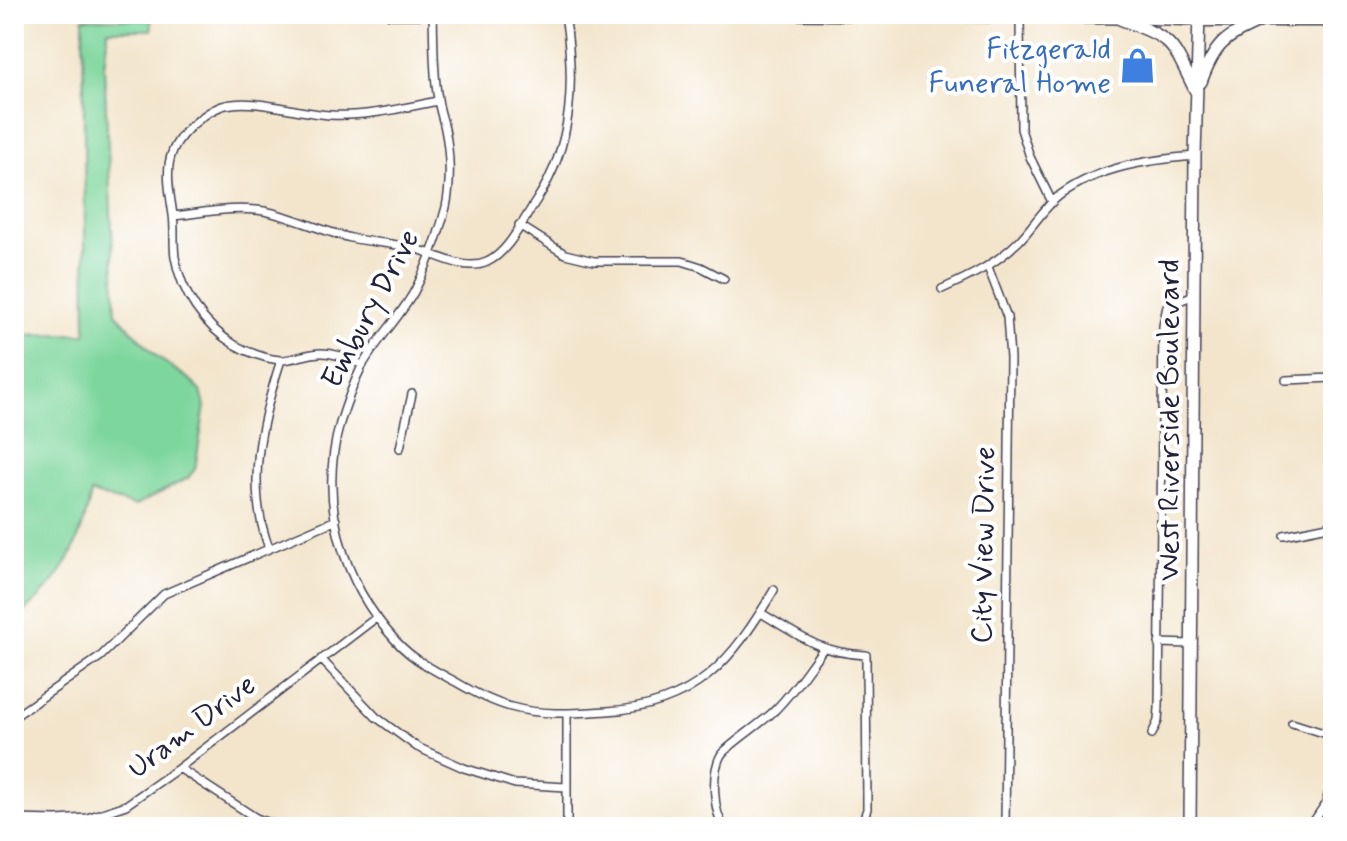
<svg xmlns="http://www.w3.org/2000/svg" width="1347" height="841" font-family="Mynerve,sans-serif">
<style>
.green{fill:#7dd69c;stroke:#507c6c;stroke-width:2}
.lines{fill:none;stroke-linecap:round;stroke-linejoin:round}
.minor-casing{stroke:#413f51;stroke-width:10}
.tertiary-casing{stroke:#413f51;stroke-width:12}
.secondary-casing{stroke:#413f51;stroke-width:13}
.primary-casing{stroke:#413f51;stroke-width:14}
.minor{stroke:#fff;stroke-width:7}
.tertiary{stroke:#fff;stroke-width:9}
.secondary{stroke:#fff;stroke-width:10}
.primary{stroke:#fff;stroke-width:11}
.labels{text-anchor:middle;dominant-baseline:central;stroke-width:8;stroke-linejoin:round;paint-order:stroke}
.shop-label{font-size:30px;fill:#366cbe;stroke:#fff;text-anchor:end}
.street-label{font-size:30px;fill:#22223b;stroke:#fff}
</style>
<rect width="100%" height="100%" fill="#fff"/>
<filter id="ink" filterUnits="userSpaceOnUse"><feTurbulence type="fractalNoise" baseFrequency=".0125" numOctaves="2"/><feDisplacementMap in="SourceGraphic" scale="16" xChannelSelector="R" yChannelSelector="G"/><feConvolveMatrix kernelMatrix="1 2 1 2 8 2 1 2 1" color-interpolation-filters="sRGB"/></filter>
<filter id="wash" filterUnits="userSpaceOnUse"><feTurbulence type="fractalNoise" baseFrequency=".006" numOctaves="4" result="noise"/><feDisplacementMap in="SourceGraphic" scale="32" xChannelSelector="R" yChannelSelector="G"/><feGaussianBlur stdDeviation="1.8" result="paint"/><feColorMatrix in="noise" values="0 0 0 0 0 0 0 0 0 0 0 0 0 0 0 0 0 1.4 0 .05"/><feComposite in="paint" operator="in"/></filter>
<g filter="url(#wash)">
<rect width="100%" height="100%" fill="#f3e5cc"/>
<path class="green" d="M 83,18 L 151,20 L 152,30 L 108,30 L 104,67 L 116,313 L 157,357 L 189,379 L 201,391 L 205,406 L 195,469 L 188,478 L 135,506 L 91,493 C 79,550 61,584 14,619 L 14,335 L 86,334 Z"/>
</g>
<g filter="url(#ink)">
<g class="lines">
<defs>
<path id="minor" d="M 433,15 C 434,43 433,72 438,99 C 439,109 443,119 445,129 C 450,153 451,183 446,207 C 438,237 428,265 414,292 C 399,318 377,340 362,366 C 353,384 346,404 340,423 C 318,501 342,582 396,641 C 412,659 435,671 456,682 C 473,692 492,702 511,707 C 543,716 574,713 607,711 C 696,706 732,661 774,590
M 1020,16 L 1021,129 L 1030,157 L 1052,202
M 173,216 C 203,213 234,206 264,211 C 294,217 321,231 351,238 C 373,243 396,243 417,249 C 437,255 466,272 487,262 C 509,252 523,220 536,201 C 574,144 575,80 565,14
M 519,225 L 565,254 L 594,261 L 682,261 L 701,267 L 724,279
M 988,267 L 1007,317 L 1010,358 L 1005,827
M 942,289 C 971,276 996,264 1019,241 C 1033,227 1044,207 1060,195 C 1100,166 1148,160 1195,156
M 363,365 C 350,360 337,353 323,353 C 309,352 295,360 281,360 C 266,359 247,352 235,345 C 204,326 181,293 175,257 C 173,243 175,229 173,215 C 167,175 161,150 196,122 C 205,114 211,110 222,106 C 253,97 296,113 330,115 C 366,117 402,108 438,101
M 1286,380 L 1333,378
M 400,448 L 412,394
M 1284,535 L 1333,525
M 269,548 C 245,485 261,422 281,360
M 761,613 C 800,636 819,653 866,655 L 867,809 L 861,827
M 1159,643 L 1191,644
M 321,659 L 376,717 L 417,747 L 464,768 L 515,784 L 566,787
M 14,717 L 100,657 L 164,594 L 336,520
M 1292,723 L 1333,736
M 1152,734 L 1158,721 L 1159,708 L 1163,326 L 1167,306 L 1194,295
M 179,768 L 256,818 L 281,827
M 14,819 L 57,820 L 87,818 L 126,805 L 179,768 L 377,617
M 567,827 L 567,715
M 724,827 C 713,811 711,773 721,755 C 725,748 763,722 773,712 C 792,694 807,670 823,649
M 1310,827 L 1326,803 L 1333,776"/>
<path id="tertiary" d="M 390,14 L 472,14
M 716,14 L 1125,19
M 1140,19 L 1199,21"/>
<path id="secondary" d="M 1199,21 L 1333,21"/>
<path id="primary" d="M 1235,14 L 1261,21
M 1123,18 L 1150,14
M 1120,19 C 1174,40 1170,39 1195,90
M 1201,82 C 1215,43 1225,37 1261,21
M 1190,827 L 1195,156 L 1199,14"/>
</defs>
<use href="#minor" class="minor-casing"/>
<use href="#tertiary" class="tertiary-casing"/>
<use href="#secondary" class="secondary-casing"/>
<use href="#primary" class="primary-casing"/>
<use href="#minor" class="minor"/>
<use href="#tertiary" class="tertiary"/>
<use href="#secondary" class="secondary"/>
<use href="#primary" class="primary"/>
</g>
</g>
<defs>
<symbol id="shop-bare" viewBox="-9 -9 18 18"><path d="M-5-2.5h2.3a2.7 3.5 0 0 1 5.4 0H5L5.5 6h-11ZM-1.5-2.5h3a1.5 2.3 0 0 0-3 0Z" fill="#3f7fe0" stroke="#fff" stroke-width="2.5" paint-order="stroke"/></symbol>
</defs>
<g fill-rule="evenodd">
<use href="#shop-bare" x="1112" y="40" width="51" height="51"/>
</g>
<g class="labels">
<g class="shop-label">
<text x="1111" y="49">Fitzgerald<tspan x="1111" dy="34">Funeral Home</tspan></text>
</g>
<g class="street-label">
<text transform="translate(371 309) rotate(-62)">Embury Drive</text>
<text transform="translate(1169 420) rotate(-90)">West Riverside Boulevard</text>
<text transform="translate(984 545) rotate(-89)">City View Drive</text>
<text transform="translate(192 727) rotate(-37)">Uram Drive</text>
</g>
</g>
<rect width="1347" height="841" fill="none" stroke="#fff" stroke-width="48"/>
</svg>
